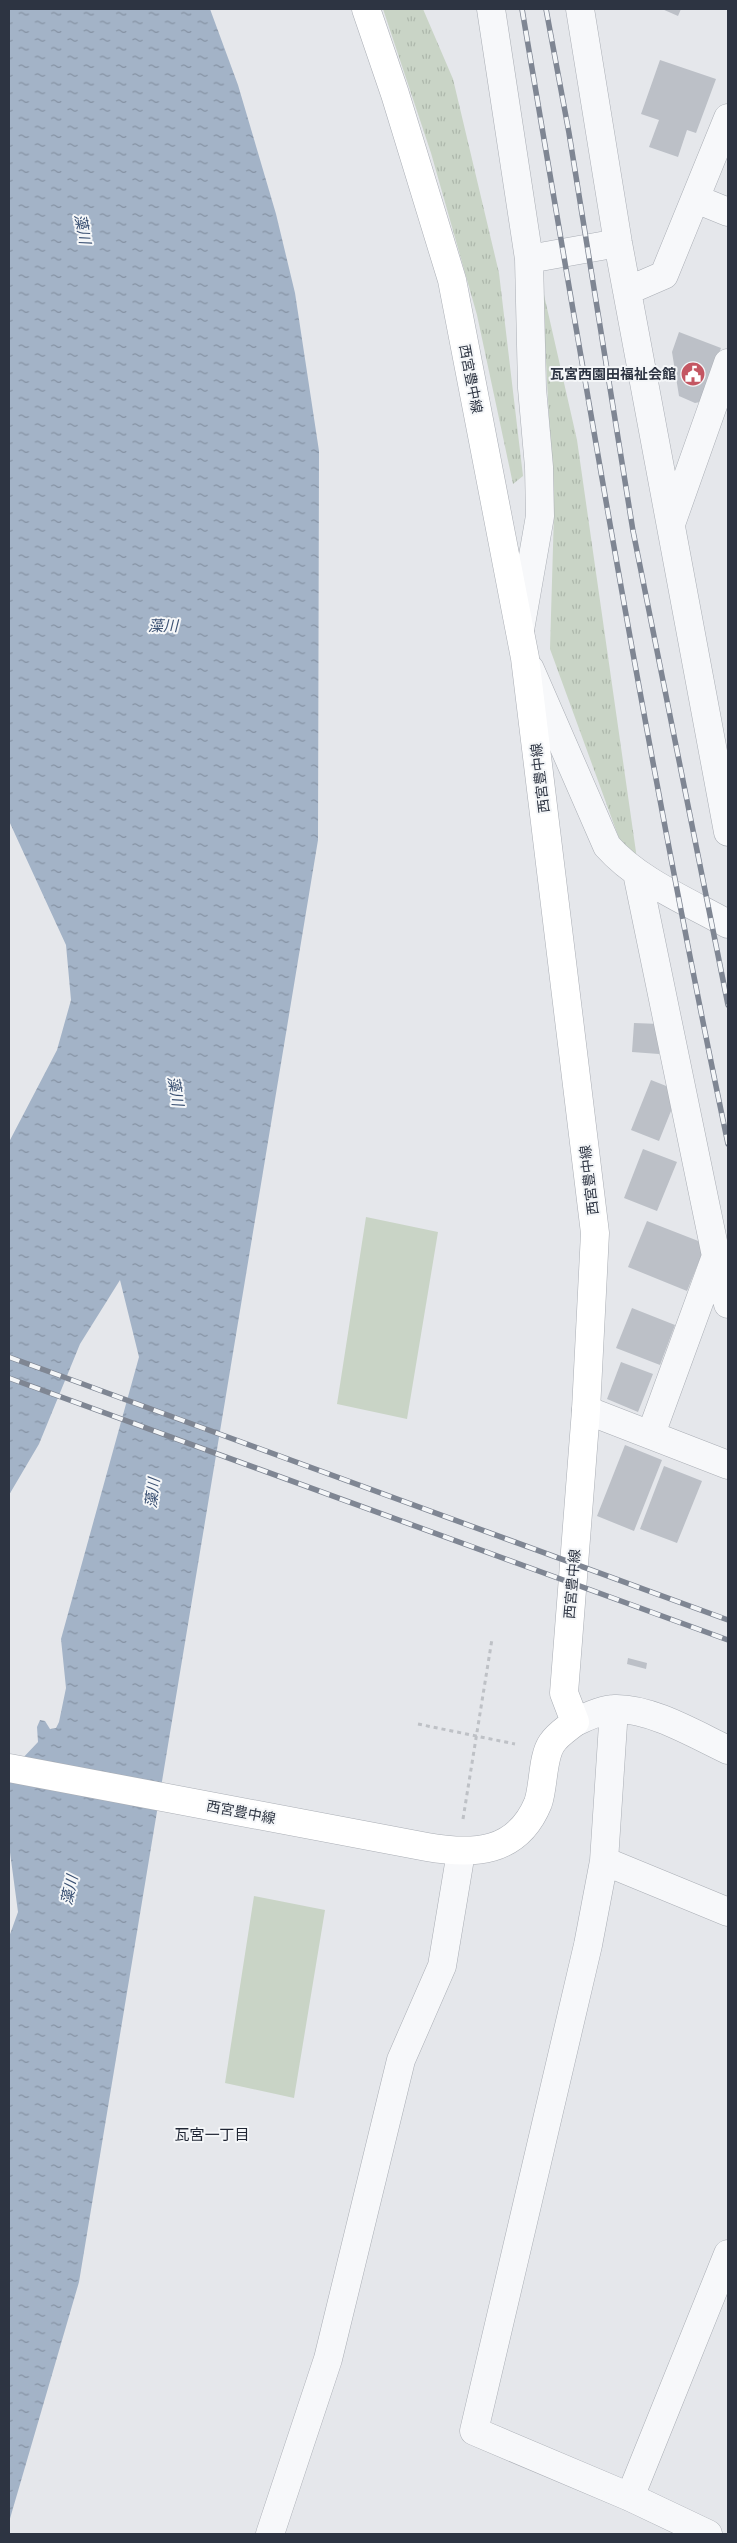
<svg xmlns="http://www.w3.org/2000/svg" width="737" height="2543" font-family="Poppins,'Noto Sans JP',sans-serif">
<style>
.grass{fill:url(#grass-tufts)}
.garden{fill:#c9d4c6}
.water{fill:url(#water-ripples)}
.building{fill:#bcc0c7}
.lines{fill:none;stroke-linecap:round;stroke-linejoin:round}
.minor-casing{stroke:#aaaeb5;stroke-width:29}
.tertiary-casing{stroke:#aaaeb5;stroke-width:29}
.secondary-casing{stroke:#aaaeb5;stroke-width:29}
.path{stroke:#bec1c6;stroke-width:3;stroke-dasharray:4 4;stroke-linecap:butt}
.minor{stroke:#f7f8fa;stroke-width:28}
.tertiary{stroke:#f7f8fa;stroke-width:28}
.secondary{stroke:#fff;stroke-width:28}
.rail-casing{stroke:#7f8693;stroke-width:5.5}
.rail{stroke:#f4f6f8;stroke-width:4;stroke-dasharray:11;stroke-linecap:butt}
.labels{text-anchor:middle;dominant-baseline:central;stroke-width:4;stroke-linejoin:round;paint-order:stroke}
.poi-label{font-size:14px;font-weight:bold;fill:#2d3442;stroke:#f4f6f8;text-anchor:end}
.street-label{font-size:14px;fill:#2d3442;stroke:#f4f6f8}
.water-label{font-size:15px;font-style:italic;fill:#3b5173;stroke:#f4f6f8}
.neighbourhood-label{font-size:15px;fill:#1f2533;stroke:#f4f6f8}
</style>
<defs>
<pattern id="grass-tufts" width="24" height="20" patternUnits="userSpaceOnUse" patternTransform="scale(1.25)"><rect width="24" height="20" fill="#c9d4c6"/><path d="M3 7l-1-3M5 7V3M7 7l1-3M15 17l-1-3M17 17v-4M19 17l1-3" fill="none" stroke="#adb7ab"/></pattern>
<pattern id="water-ripples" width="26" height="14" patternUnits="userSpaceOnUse" patternTransform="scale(1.25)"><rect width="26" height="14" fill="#a3b3c7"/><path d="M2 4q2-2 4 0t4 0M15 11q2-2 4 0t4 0" fill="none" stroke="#8592a3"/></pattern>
</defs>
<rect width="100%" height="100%" fill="#e5e7eb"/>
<path class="grass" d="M 383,9 L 423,9 L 453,79 L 499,273 L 523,476 L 513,484 L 477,315 L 431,153 Z
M 542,286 L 577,440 L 637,859 L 620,841 L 550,649 L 554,513 Z"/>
<path class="garden" d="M 366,1217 L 438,1232 L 407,1419 L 337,1404 Z
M 254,1896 L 325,1910 L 294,2098 L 225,2083 Z"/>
<path class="water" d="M 9,9 L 210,9 L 238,85 L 276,214 L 295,293 L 319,451 L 318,840 L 79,2282 L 9,2522 L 9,1937 L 18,1912 L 9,1845 L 9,1755 L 20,1761 L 38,1742 L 37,1727 L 40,1720 L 45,1721 L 50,1729 L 56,1728 L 59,1722 L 66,1688 L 61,1639 L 139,1357 L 120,1280 L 80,1344 L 39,1444 L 9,1495 L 9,1142 L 57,1050 L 71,1000 L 66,945 L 9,821 Z"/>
<path class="building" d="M 662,9 L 681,9 L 678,16 Z
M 660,60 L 716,79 L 696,133 L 687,130 L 678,157 L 649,147 L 659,120 L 641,114 Z
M 679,332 L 721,348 L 700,402 L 695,403 L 679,396 L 672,352 Z
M 634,1023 L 660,1024 L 659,1054 L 632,1052 Z
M 651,1080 L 679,1091 L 659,1141 L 631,1130 Z
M 643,1149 L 677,1162 L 657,1211 L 624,1198 Z
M 647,1221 L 706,1244 L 687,1291 L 628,1267 Z
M 632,1308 L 675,1325 L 660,1365 L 616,1348 Z
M 621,1362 L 653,1374 L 638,1412 L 607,1399 Z
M 625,1445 L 662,1460 L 634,1531 L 597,1516 Z
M 664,1466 L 702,1481 L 677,1543 L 640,1529 Z
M 628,1658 L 647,1663 L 646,1669 L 627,1664 Z"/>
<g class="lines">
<defs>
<path id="minor" d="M 491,9 L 529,259 L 532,388 L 539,467 L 540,516 L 520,630
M 580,9 L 618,243 L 728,832
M 696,199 L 728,212
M 529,259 L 618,243
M 627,291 L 664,275 L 728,118
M 671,524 L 728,363
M 530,669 L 607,846 C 638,881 687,901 728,924
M 637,873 L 716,1256
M 586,1410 L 728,1465
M 651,1434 L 716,1256 L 728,1304
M 614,1709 L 604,1861 L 588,1945 L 474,2431 L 630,2497 L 708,2534
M 575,1722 C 587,1717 602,1709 615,1709 C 651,1708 696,1735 728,1750
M 604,1861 L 728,1912
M 630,2497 L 728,2254"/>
<path id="tertiary" d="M 270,2534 L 328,2359 L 401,2060 L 442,1966 L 461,1852"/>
<path id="secondary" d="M 9,1768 L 427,1847 C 473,1855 517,1854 538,1803 C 544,1786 542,1757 552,1743 C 558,1734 567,1729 575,1722 L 564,1693 L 586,1410 L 595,1233 L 525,658 L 452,280 L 395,94 L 366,9"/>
</defs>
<use href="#minor" class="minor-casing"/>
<use href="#tertiary" class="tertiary-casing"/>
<use href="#secondary" class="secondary-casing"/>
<path class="path" d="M 418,1724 L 515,1744
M 463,1819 L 492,1639"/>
<use href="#minor" class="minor"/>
<use href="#tertiary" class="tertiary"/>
<use href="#secondary" class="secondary"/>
<defs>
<path id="rail" d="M 522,9 C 586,388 649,767 728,1144
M 546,9 L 569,133 L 633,531 L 728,1005
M 9,1357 L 728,1620
M 9,1378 L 728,1640"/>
</defs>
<use href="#rail" class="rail-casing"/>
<use href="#rail" class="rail"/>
</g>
<defs>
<symbol id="civic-disc" viewBox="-11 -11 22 22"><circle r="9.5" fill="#c45662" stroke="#f4f6f8"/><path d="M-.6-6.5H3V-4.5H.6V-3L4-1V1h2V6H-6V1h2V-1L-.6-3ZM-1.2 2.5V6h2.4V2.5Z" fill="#fff"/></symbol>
</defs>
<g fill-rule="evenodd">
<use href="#civic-disc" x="679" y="360" width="28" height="28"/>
</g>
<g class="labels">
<g class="poi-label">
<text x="676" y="374">瓦宮西園田福祉会館</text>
</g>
<g class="street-label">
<text transform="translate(471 379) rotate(79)">西宮豊中線</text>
<text transform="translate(540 778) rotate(-97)">西宮豊中線</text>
<text transform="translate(589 1180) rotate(-97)">西宮豊中線</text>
<text transform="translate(572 1584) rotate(-85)">西宮豊中線</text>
<text transform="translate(241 1812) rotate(11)">西宮豊中線</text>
</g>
<g class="water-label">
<text transform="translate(83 229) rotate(79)">藻川</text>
<text x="163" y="625">藻川</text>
<text transform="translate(176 1091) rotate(80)">藻川</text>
<text transform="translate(152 1493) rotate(-83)">藻川</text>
<text transform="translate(69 1890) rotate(-78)">藻川</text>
</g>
<g class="neighbourhood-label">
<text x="212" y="2134">瓦宮一丁目</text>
</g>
</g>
<rect width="737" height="2543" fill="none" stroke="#2d3442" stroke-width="20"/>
</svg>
